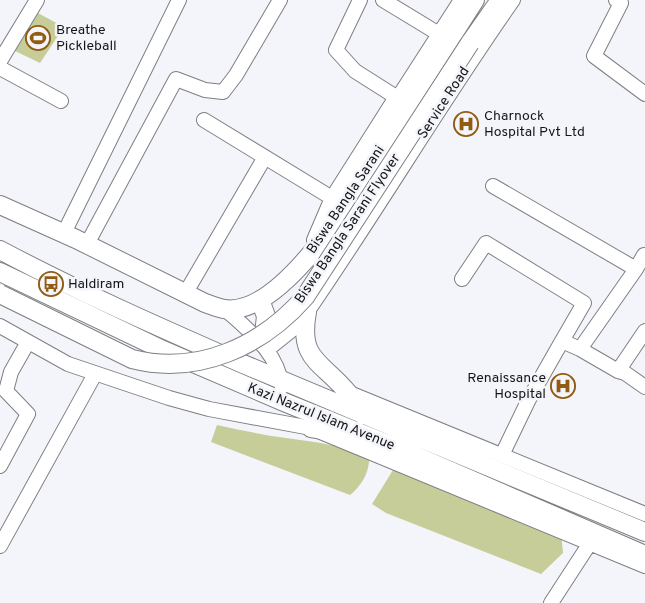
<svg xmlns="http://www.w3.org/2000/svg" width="645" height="603" font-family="Overpass,sans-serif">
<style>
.green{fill:#c7cd98}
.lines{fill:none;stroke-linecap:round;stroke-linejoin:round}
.minor-casing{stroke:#7e7f83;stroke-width:16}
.major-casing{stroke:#7e7f83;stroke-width:20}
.minor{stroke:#fff;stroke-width:14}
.major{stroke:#fff;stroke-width:18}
.major-bridge-casing{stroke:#7e7f83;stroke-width:20;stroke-linecap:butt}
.major-bridge{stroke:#fff;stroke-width:18}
.labels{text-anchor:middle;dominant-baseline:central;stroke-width:5;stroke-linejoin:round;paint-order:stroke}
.poi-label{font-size:14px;fill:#161618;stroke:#f4f5fa;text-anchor:start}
.street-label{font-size:14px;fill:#161618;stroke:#f4f5fa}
</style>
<rect width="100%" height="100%" fill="#f4f5fa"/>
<path class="green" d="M 36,12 L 64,27 L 40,63 L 13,50 Z
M 217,425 C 240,430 263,435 286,438 C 315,442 342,445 369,456 C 370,472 362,485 350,495 L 211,442 Z
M 393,470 L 561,532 L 563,553 L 541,574 L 386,513 L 372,504 Z"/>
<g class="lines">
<defs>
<path id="minor" d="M 360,0 L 336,50 L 355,71 L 396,97
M 383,0 L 439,34
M 616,0 L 621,3 L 594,56 L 645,94
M 0,61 L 37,0
M 0,68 L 61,101
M 204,120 L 332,198
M 493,186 L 636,269 L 580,349
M 64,233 L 179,0
M 314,240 L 332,198 L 396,97 L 401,93 L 461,0
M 87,244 L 176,79 L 205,90 L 223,92 L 236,75 L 280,0
M 636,269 L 644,255
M 462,279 L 486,243 L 584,303 L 562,341 L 580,349 L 618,371 L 625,373 L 645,387
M 185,294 L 265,157
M 225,309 C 249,331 278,352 282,387
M 0,326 L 68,364 L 169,398 L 209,409 L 311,428 L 645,566
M 268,349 L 293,329 L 303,318 C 375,214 440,104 513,0
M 618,371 L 645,331
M 347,392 L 645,514
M 502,455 L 529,399 L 562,341
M 0,466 L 28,414 L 6,391 L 11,372 L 28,342
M 0,546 L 95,374
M 551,603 L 590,543"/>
<path id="major" d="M 470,43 L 500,0
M 0,205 L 76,239 L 205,303 C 211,305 217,308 224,309 C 259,314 298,270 318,245 L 475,0
M 0,250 C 79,292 161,328 243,364 C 377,421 511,476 645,532
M 0,272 L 163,350 L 284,402 L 400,449 L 645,555
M 260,300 L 266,316 L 263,343
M 307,312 C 298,361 322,361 348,393 C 353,400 358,408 363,415
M 311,428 L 338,432"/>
</defs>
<use href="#minor" class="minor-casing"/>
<use href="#major" class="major-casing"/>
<use href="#minor" class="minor"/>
<use href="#major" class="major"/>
<defs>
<path id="major-bridge" d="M 0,294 L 132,359 C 198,376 262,346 305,297 L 470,43"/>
</defs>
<use href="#major-bridge" class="major-bridge-casing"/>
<use href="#major-bridge" class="major-bridge"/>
</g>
<defs>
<symbol id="stadium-ring" viewBox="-11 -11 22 22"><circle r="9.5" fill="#f4f5fa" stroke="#925b12" stroke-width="1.5"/><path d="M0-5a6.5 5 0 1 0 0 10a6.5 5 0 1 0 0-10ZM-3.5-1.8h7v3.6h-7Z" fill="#925b12"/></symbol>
<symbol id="hospital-ring" viewBox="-11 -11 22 22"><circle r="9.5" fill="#f4f5fa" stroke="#925b12" stroke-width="1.5"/><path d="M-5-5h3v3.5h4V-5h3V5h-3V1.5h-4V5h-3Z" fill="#925b12"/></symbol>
<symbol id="bus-ring" viewBox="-11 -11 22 22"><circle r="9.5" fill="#f4f5fa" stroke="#925b12" stroke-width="1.5"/><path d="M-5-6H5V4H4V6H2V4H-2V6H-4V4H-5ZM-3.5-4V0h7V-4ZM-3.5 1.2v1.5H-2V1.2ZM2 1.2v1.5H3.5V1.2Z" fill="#925b12"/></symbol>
</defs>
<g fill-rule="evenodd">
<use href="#stadium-ring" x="24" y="24" width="28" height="28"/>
<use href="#hospital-ring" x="452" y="110" width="28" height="28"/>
<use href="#bus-ring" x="37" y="270" width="28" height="28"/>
<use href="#hospital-ring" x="549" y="372" width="28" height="28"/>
</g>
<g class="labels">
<g class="poi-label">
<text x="56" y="30">Breathe<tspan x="56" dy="16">Pickleball</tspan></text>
<text x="484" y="116">Charnock<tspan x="484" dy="16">Hospital Pvt Ltd</tspan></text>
<text x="68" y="284">Haldiram</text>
<text x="546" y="378" text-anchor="end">Renaissance<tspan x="546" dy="16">Hospital</tspan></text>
</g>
<g class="street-label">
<text transform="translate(444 103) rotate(-57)">Service Road</text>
<text transform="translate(346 200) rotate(-56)">Biswa Bangla Sarani</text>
<text transform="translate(348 229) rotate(-56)">Biswa Bangla Sarani Flyover</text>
<text transform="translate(321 417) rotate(22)">Kazi Nazrul Islam Avenue</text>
</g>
</g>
</svg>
